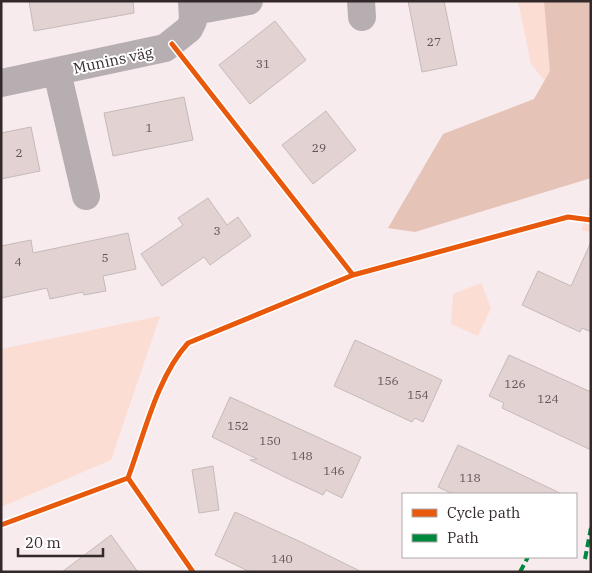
<svg xmlns="http://www.w3.org/2000/svg" width="592" height="573" font-family="'IBM Plex Serif',serif">
<style>
.green{fill:#fbddd3}
.forest{fill:#e5c3b6}
.building{fill:#e2d2d2;stroke:#c5baba}
.lines{fill:none;stroke-linecap:round;stroke-linejoin:round}
.street{stroke:#b7aeb2;stroke-width:28}
.quiet{stroke:#00873e;stroke-width:4;stroke-dasharray:8 4;stroke-linecap:butt}
.cycleway-casing{stroke:#fff;stroke-width:8}
.cycleway{stroke:#e8590c;stroke-width:5}
.labels{text-anchor:middle;dominant-baseline:central;stroke-width:4;stroke-linejoin:round;paint-order:stroke}
.number-label{font-size:12px;fill:#605355}
.street-label{font-size:15px;fill:#33282a;stroke:#fff}
</style>
<rect width="100%" height="100%" fill="#f8ebee"/>
<path class="green" d="M 518,1 L 591,1 L 575,118 L 531,64 Z
M 591,205 L 591,232 L 581,230 Z
M 481,283 L 491,308 L 478,336 L 451,324 L 453,294 Z
M 160,316 L 111,460 L 1,507 L 1,349 Z"/>
<path class="forest" d="M 544,1 L 591,1 L 591,178 L 415,232 L 388,228 L 443,134 L 534,99 L 550,71 Z"/>
<path class="building" d="M 29,1 L 133,1 L 134,13 L 34,31 Z
M 408,1 L 444,1 L 457,65 L 422,72 Z
M 275,21 L 306,60 L 250,104 L 219,65 Z
M 184,97 L 193,140 L 113,156 L 104,113 Z
M 326,111 L 356,150 L 313,184 L 282,145 Z
M 31,127 L 40,171 L 1,179 L 1,133 Z
M 208,198 L 227,225 L 238,217 L 251,236 L 210,265 L 204,257 L 162,286 L 141,254 L 183,225 L 178,218 Z
M 128,233 L 136,269 L 103,276 L 106,291 L 84,295 L 83,292 L 50,299 L 47,288 L 1,298 L 1,246 L 31,240 L 33,253 Z
M 591,242 L 591,332 L 582,328 L 580,332 L 522,305 L 538,271 L 571,286 Z
M 355,340 L 442,380 L 423,422 L 415,418 L 412,422 L 334,386 Z
M 509,355 L 591,392 L 591,450 L 502,408 L 504,403 L 489,396 Z
M 230,397 L 361,457 L 342,498 L 326,490 L 323,495 L 293,481 L 250,460 L 257,459 L 212,437 Z
M 458,445 L 503,466 L 562,494 L 453,494 L 438,487 Z
M 213,466 L 219,510 L 199,513 L 192,470 Z
M 235,512 L 303,543 L 362,572 L 250,572 L 215,555 Z
M 111,535 L 138,572 L 62,572 Z"/>
<g class="lines">
<path class="street" d="M 361,1 L 362,17
M 194,11 L 249,1
M 57,72 L 86,196
M 1,83 L 165,48 L 189,29 L 193,21 L 192,1"/>
<path class="quiet" d="M 585,559 L 591,528
M 520,572 L 528,557"/>
<defs>
<path id="cycleway" d="M 172,44 L 353,275
M 128,478 L 193,572
M 1,525 L 128,478 C 144,435 157,377 188,343 L 353,275 L 568,217 L 591,220"/>
</defs>
<use href="#cycleway" class="cycleway-casing"/>
<use href="#cycleway" class="cycleway"/>
</g>
<g class="labels">
<g class="number-label">
<text x="434" y="41">27</text>
<text x="263" y="63">31</text>
<text x="149" y="127">1</text>
<text x="319" y="147">29</text>
<text x="19" y="152">2</text>
<text x="217" y="230">3</text>
<text x="105" y="257">5</text>
<text x="18" y="261">4</text>
<text x="388" y="380">156</text>
<text x="515" y="383">126</text>
<text x="418" y="394">154</text>
<text x="548" y="398">124</text>
<text x="238" y="425">152</text>
<text x="270" y="440">150</text>
<text x="302" y="455">148</text>
<text x="334" y="470">146</text>
<text x="470" y="477">118</text>
<text x="282" y="558">140</text>
</g>
<g class="street-label">
<text transform="translate(113 60) rotate(-12)">Munins väg</text>
</g>
</g>
<rect width="592" height="573" fill="none" stroke="#33282a" stroke-width="5"/>
<rect x="402" y="493" width="175" height="65" fill="#ffffff" stroke="#ada9aa"/>
<rect x="412" y="509" width="25" height="8" fill="#e8590c" stroke="#ada9aa"/>
<text x="447" y="518" font-size="15" fill="#33282a">Cycle path</text>
<rect x="412" y="534" width="25" height="8" fill="#00873e" stroke="#ada9aa"/>
<text x="447" y="543" font-size="15" fill="#33282a">Path</text>
<path d="M18 548v8h85v-8" fill="none" stroke="#33282a" stroke-width="2.5"/>
<text x="25" y="548" font-size="15" fill="#33282a" stroke="#ffffff" stroke-width="4" paint-order="stroke">20 m</text>
</svg>
